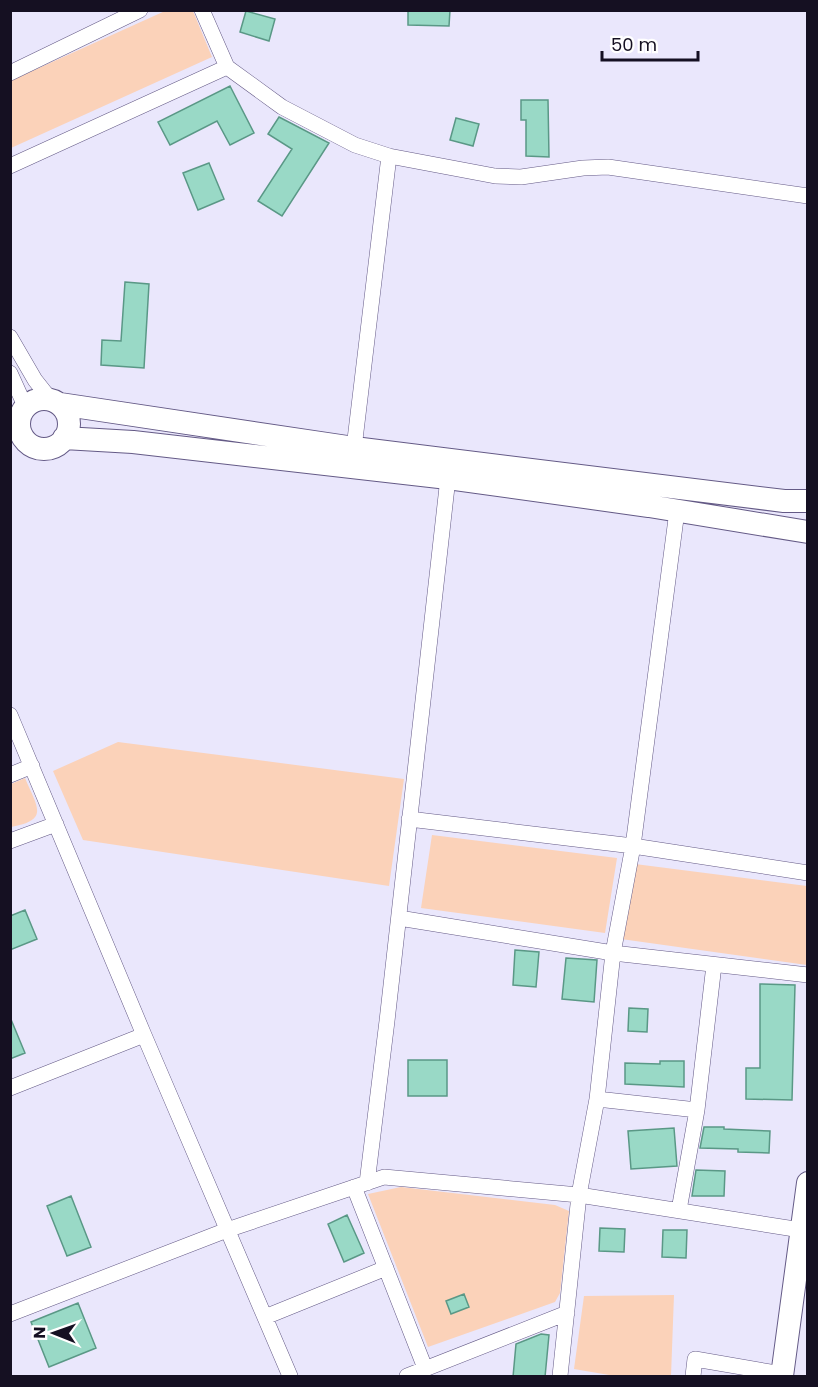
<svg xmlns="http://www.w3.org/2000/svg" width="818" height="1387" font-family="Poppins,sans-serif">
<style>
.green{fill:#fbd2b9}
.building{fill:#99d9c6;stroke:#5a9886;stroke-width:1.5}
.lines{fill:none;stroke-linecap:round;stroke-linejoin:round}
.street-casing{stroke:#645a86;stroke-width:16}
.secondary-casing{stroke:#645a86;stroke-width:24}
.street{stroke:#fff;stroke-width:15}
.secondary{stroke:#fff;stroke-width:22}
</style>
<rect width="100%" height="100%" fill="#eae7fc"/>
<path class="green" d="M 165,11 L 193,11 L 212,57 L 11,148 L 10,81 Z
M 118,742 L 404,779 L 389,886 L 83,840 L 53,771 Z
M 25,778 C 37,807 50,820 11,827 L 11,784 Z
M 432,835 L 617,858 L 605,933 L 421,908 Z
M 635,864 L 807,886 L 807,965 L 621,939 Z
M 401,1187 L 555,1205 L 569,1211 L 560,1293 L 555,1302 L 428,1347 L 368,1194 Z
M 674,1295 L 671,1376 L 615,1376 L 574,1369 L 584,1296 Z"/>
<path class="building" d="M 408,10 L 450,10 L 449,26 L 408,25 Z
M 246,11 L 275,19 L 269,41 L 240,32 Z
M 230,86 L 254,133 L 230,145 L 217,121 L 170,145 L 158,122 Z
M 521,100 L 548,100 L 549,157 L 526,156 L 526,120 L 521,120 Z
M 279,117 L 329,143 L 282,216 L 258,201 L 292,149 L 268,134 Z
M 456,118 L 479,124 L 473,146 L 450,140 Z
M 209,163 L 224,199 L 198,210 L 183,173 Z
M 125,282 L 149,284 L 144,368 L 101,365 L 102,340 L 121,341 Z
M 25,910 L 37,939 L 10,950 L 10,916 Z
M 515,950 L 539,952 L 536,987 L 513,985 Z
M 566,958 L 597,960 L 594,1002 L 562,999 Z
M 760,984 L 795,985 L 792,1100 L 746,1099 L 746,1068 L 760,1068 Z
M 629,1008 L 648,1009 L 647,1032 L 628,1031 Z
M 10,1017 L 25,1053 L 10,1059 Z
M 408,1060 L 447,1060 L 447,1096 L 408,1096 Z
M 660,1061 L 684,1061 L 684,1087 L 625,1084 L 625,1063 L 660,1064 Z
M 704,1127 L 724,1127 L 724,1129 L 770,1131 L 769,1153 L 738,1152 L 738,1149 L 700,1148 Z
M 674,1128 L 677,1166 L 631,1169 L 628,1131 Z
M 696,1170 L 725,1171 L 724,1196 L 692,1196 Z
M 71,1196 L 91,1247 L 67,1256 L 47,1206 Z
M 347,1215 L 364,1253 L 344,1262 L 328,1224 Z
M 600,1228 L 625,1229 L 624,1252 L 599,1251 Z
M 663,1230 L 687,1230 L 686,1258 L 662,1257 Z
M 464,1294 L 469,1307 L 451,1314 L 446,1301 Z
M 78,1303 L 96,1348 L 49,1367 L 31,1322 Z
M 541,1334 L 549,1335 L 545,1377 L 513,1377 L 516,1344 Z"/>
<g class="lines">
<defs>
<path id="street" d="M 202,10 L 227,67 L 282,107 L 355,145 L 389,156 L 495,176 L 521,177 L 583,168 L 608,167 L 808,196
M 10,73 L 140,10
M 10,166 L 227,67
M 10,337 L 35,380 L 50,399
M 10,373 L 25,406
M 354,448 L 389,156
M 10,715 L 144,1035 L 290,1376
M 10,775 L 32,766
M 409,819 L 633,846 L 808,873
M 10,841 L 56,824
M 399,918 L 613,953 L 808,975
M 10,1088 L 144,1035
M 597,1099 L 697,1110
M 367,1183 L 387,1021 L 448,478
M 354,1187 L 425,1368
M 679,1210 L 697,1110 L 714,965
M 10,1314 L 227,1230 L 384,1177 L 579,1195 L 801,1230
M 265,1317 L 386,1268
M 407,1376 L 567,1313
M 560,1376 L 579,1195 L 597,1099 L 613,953 L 633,846 L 677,511
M 693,1376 L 695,1359 L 782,1374"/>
<path id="secondary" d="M19 424a25 25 0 1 1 50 0a25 25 0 1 1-50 0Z
M 60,404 L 354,448 L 784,501 L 808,501
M 64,438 L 133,442 L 448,478 L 649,506 L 808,532
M 782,1376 L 808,1183"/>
</defs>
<use href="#street" class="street-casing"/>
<use href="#secondary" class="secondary-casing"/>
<use href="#street" class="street"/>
<use href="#secondary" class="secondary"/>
</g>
<rect width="818" height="1387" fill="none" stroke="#151022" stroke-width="24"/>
<g transform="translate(54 1333) rotate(271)" stroke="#ffffff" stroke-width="4.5" paint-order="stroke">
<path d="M0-4.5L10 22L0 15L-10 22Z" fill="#151022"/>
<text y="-9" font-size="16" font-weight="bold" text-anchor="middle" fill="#151022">N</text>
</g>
<path d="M602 51v9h96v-9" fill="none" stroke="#151022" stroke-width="3"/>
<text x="611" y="51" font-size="18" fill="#151022" stroke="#ffffff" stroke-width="4.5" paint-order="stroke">50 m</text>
</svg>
